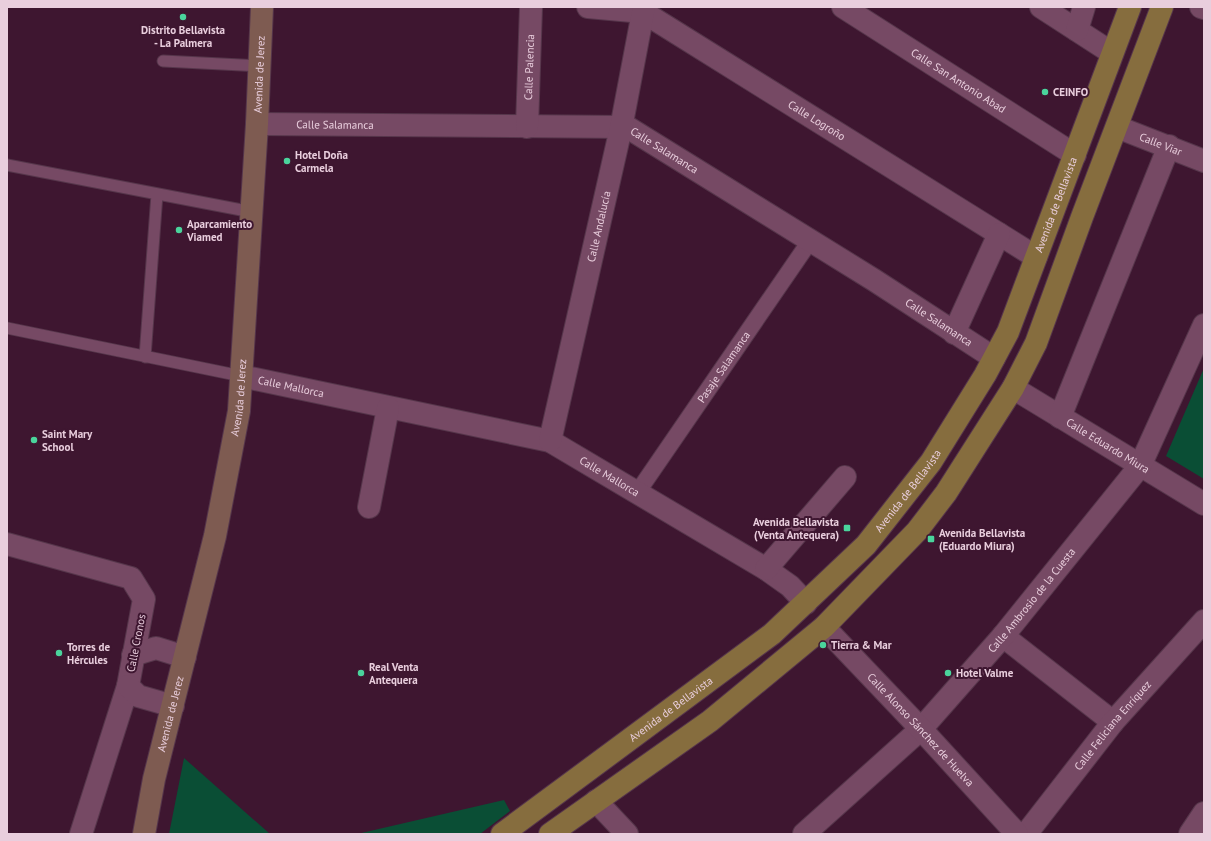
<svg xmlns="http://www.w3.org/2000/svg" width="1211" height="841" font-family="'PT Sans',sans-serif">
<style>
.green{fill:#0a4e35}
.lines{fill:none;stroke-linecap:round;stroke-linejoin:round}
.service-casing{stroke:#56364b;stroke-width:13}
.pedestrian-casing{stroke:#56364b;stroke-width:18}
.minor-casing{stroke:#56364b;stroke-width:24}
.tertiary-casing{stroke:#56364b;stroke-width:24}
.secondary-casing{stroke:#56364b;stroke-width:24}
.primary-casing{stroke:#56364b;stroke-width:24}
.service{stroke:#764964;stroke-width:11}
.pedestrian{stroke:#764964;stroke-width:16}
.minor{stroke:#764964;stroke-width:22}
.tertiary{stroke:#764964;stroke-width:22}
.secondary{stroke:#7e5b51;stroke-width:22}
.primary{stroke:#866d3e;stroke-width:22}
.poi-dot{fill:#4ad49c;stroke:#3e1630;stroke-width:1.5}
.labels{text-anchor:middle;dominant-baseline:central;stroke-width:4;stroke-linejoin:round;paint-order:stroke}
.poi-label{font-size:11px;font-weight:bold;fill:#e9cedd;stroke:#3e1630;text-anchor:start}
.street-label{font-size:11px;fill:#e9cedd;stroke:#3e1630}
</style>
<rect width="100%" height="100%" fill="#3e1630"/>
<path class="green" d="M 1204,368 L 1204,479 L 1166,456 Z
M 184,758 L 270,834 L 169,834 Z
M 504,800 L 510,811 L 480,834 L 357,834 Z"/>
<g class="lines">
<defs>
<path id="service" d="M 163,61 L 260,66
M 7,165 L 252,212
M 7,328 L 241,376
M 145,357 L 157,194"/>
<g id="pedestrian">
<path id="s1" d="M 637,493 L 810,241"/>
</g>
<g id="minor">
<path id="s2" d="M 588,7 L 643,12 L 1036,257"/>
<path id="s3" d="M 843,7 L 1075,155"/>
<path d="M 1041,7 L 1112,53"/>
<path d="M 1201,7 L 1204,8"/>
<path d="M 1077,30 L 1084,7"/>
<path id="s4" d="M 257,124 L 627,127 L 874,280 L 994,358"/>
<path id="s5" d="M 527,127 L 531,7"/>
<path id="s6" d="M 1117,127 L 1204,161"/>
<path d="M 954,333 L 999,234"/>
<path id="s7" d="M 241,376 L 550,441 L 766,569 L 790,586 L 806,603"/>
<path id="s8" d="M 1013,388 L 1204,504"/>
<path d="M 1060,417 L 1169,146"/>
<path id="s9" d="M 550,441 L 621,128 L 644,7"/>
<path d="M 369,507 L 388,408"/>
<path d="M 7,544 L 131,578 L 144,599 L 128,686 L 81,834"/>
<path d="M 766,569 L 845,477"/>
<path d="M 1003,636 L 1113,722"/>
<path d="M 133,655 L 156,648 L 185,657"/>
<path d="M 128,686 L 138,696 L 173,706"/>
<path d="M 596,801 L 627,834"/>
<path id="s10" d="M 804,834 L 921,729 L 1003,636 L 1140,466 L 1204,325"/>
<path id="s11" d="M 1026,834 L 1113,722 L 1204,621"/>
<path d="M 1190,834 L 1204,813"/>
</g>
<g id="tertiary">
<path id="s12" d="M 824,627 L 921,729 L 1017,834"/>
</g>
<g id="secondary">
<path id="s13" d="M 144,834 L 154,779 L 215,536 L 239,411 L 257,124 L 262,7"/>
</g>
<g id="primary">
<path id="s14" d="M 502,834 L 772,634 L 866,545 L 931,462 L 985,375 L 1008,332 L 1130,7"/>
<path d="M 550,834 L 710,721 L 824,627 L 917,531 L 946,493 L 1013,388 L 1036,343 L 1082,217 L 1162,7"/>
</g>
</defs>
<use href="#service" class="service-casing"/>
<use href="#pedestrian" class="pedestrian-casing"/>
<use href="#minor" class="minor-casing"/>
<use href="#tertiary" class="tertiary-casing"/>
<use href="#secondary" class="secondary-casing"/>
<use href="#primary" class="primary-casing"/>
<use href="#service" class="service"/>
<use href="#pedestrian" class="pedestrian"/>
<use href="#minor" class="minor"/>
<use href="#tertiary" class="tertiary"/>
<use href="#secondary" class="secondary"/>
<use href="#primary" class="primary"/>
</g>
<g class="poi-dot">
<circle cx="183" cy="17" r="4"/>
<circle cx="1045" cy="92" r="4"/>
<circle cx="287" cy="161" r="4"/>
<circle cx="179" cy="230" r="4"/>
<circle cx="34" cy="440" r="4"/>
<rect x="843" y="524" width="8" height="8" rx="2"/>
<rect x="927" y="535" width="8" height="8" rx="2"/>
<circle cx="823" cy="645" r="4"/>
<circle cx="59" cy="653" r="4"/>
<circle cx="361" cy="673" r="4"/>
<circle cx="948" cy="673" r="4"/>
</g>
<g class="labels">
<g class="poi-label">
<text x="183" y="30" text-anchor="middle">Distrito Bellavista<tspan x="183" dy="13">- La Palmera</tspan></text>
<text x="1053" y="92">CEINFO</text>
<text x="295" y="155">Hotel Doña<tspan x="295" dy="13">Carmela</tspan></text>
<text x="187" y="224">Aparcamiento<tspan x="187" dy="13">Viamed</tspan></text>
<text x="42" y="434">Saint Mary<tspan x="42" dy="13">School</tspan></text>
<text x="839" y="522" text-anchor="end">Avenida Bellavista<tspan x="839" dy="13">(Venta Antequera)</tspan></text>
<text x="939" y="533">Avenida Bellavista<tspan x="939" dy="13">(Eduardo Miura)</tspan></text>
<text x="831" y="645">Tierra &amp; Mar</text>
<text x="67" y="647">Torres de<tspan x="67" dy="13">Hércules</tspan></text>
<text x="369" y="667">Real Venta<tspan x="369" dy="13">Antequera</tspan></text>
<text x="956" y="673">Hotel Valme</text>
</g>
<g class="street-label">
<text stroke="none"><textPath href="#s5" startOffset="60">Calle Palencia</textPath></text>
<text stroke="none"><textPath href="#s13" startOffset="771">Avenida de Jerez</textPath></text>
<text stroke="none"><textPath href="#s3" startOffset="137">Calle San Antonio Abad</textPath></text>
<text stroke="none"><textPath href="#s2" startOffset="260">Calle Logroño</textPath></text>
<text stroke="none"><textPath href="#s4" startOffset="78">Calle Salamanca</textPath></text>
<text stroke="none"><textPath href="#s6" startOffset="47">Calle Viar</textPath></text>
<text stroke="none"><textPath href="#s4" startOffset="414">Calle Salamanca</textPath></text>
<text stroke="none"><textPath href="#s14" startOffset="858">Avenida de Bellavista</textPath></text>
<text stroke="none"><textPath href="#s9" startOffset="220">Calle Andalucía</textPath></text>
<text stroke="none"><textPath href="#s4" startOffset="738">Calle Salamanca</textPath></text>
<text stroke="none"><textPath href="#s1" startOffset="153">Pasaje Salamanca</textPath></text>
<text stroke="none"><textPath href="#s7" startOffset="51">Calle Mallorca</textPath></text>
<text stroke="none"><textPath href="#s13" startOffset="447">Avenida de Jerez</textPath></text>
<text stroke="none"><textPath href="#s8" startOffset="111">Calle Eduardo Miura</textPath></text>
<text stroke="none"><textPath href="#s7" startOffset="385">Calle Mallorca</textPath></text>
<text stroke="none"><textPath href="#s14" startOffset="534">Avenida de Bellavista</textPath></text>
<text stroke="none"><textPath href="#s10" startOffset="327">Calle Ambrosio de la Cuesta</textPath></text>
<text transform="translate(136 643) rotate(-79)">Calle Cronos</text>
<text stroke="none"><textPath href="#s14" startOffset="210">Avenida de Bellavista</textPath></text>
<text stroke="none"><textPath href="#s13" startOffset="123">Avenida de Jerez</textPath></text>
<text stroke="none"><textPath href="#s11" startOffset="139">Calle Feliciana Enríquez</textPath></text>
<text stroke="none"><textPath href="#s12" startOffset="141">Calle Alonso Sánchez de Huelva</textPath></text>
</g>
</g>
<rect width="1211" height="841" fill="none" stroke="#e9cedd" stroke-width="16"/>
</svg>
